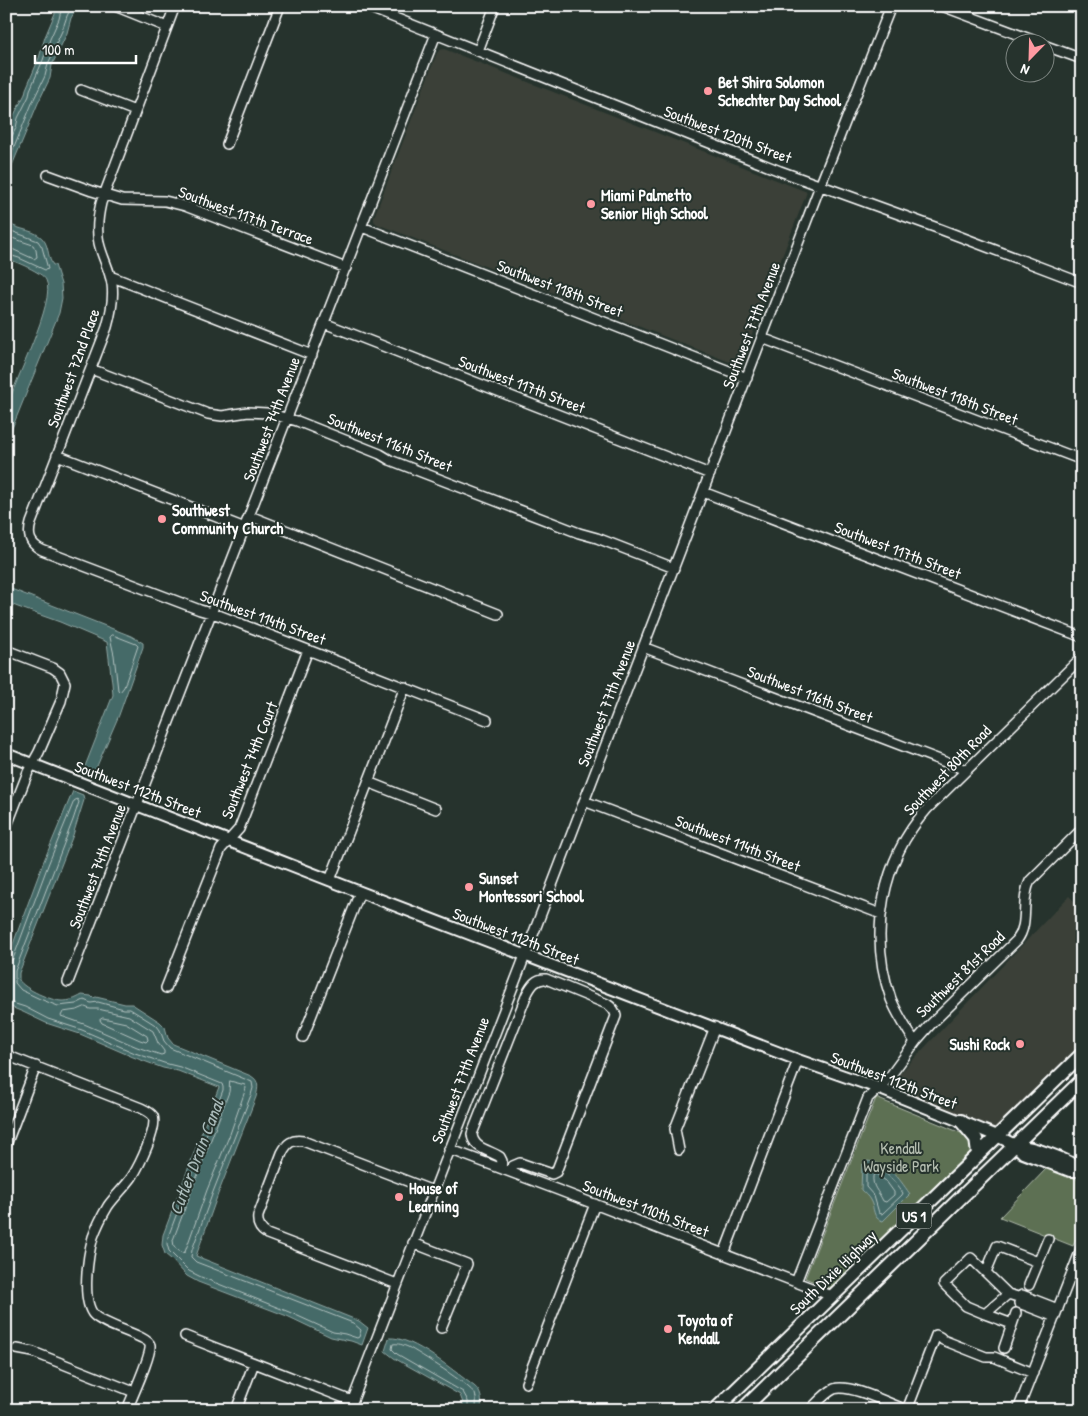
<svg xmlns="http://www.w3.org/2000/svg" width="1088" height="1416" font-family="'Patrick Hand',sans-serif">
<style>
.built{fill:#3a4138}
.green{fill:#5d7053;stroke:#aeb8a9}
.water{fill:#446a67;stroke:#8fa6a4}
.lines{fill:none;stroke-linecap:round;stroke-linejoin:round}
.shore{stroke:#b4c3c2;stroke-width:1}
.minor-casing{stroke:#fff;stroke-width:12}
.major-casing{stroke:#fff;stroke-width:14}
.highway-casing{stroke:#fff;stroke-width:16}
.minor{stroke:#26332d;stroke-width:9}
.major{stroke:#26332d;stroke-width:10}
.highway{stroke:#26332d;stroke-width:12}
.poi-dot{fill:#ff9aa2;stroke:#26332d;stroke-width:2}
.labels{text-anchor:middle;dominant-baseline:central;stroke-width:4;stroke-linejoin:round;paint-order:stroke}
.shield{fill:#26332d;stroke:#bec2c0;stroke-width:1}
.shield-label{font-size:15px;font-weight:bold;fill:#fff}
.poi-label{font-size:16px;font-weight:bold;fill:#fff;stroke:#26332d;text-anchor:start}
.street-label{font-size:16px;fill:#fff;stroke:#26332d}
.park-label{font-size:16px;fill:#b6bfb2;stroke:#26332d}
.water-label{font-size:18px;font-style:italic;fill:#abbcbb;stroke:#26332d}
</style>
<rect width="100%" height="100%" fill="#26332d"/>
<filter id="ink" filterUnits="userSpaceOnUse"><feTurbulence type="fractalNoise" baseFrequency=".02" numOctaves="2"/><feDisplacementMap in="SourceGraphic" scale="10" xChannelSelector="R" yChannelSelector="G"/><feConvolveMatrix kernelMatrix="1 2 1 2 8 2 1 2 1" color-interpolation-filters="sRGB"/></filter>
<g filter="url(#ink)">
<path class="built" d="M 444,49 L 807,192 L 740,366 L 377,224 L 374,221 L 374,217 L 437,53 L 440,50 Z
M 1069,896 L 1082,909 L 1082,1046 L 996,1130 L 887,1087 Z"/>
<path class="green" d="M 876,1098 L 966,1135 C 971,1141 973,1143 971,1151 L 831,1289 L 805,1278 Z
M 1047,1168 L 1082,1181 L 1082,1224 L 1073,1246 L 1000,1217 Z"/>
<path class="water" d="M 58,6 L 78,6 L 71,18 L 67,33 L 52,65 L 50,78 L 38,103 L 6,180 L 6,138 L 11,127 L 13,117 L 25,94 L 26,89 L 39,58 L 45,37 Z
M 6,222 C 18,231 38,229 45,242 C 49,250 48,258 53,265 L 55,265 L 61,284 L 62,298 L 59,313 L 6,443 C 6,432 4,419 7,408 C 13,383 57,301 46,280 C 42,272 16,262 6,258 Z
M 6,587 L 131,636 L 143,643 L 143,647 L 119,715 L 94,773 L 89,774 L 84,769 L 113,695 L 112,683 L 107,642 L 60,622 L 18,607 L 6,602 Z
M 73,791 L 83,795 L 84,800 L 73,835 L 19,973 L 19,980 C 24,989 52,1001 62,1001 C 70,1001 75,999 82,995 L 91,996 L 93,998 L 96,997 L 125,1004 L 132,1004 L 160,1022 L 165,1027 L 168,1038 L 173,1044 L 251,1076 C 260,1081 258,1088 256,1097 L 218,1194 L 196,1256 L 359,1321 L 368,1328 L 362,1345 L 351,1341 L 331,1337 L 287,1316 L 198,1282 L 187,1276 L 171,1259 L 165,1254 L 162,1245 L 163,1235 L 219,1087 L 178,1071 L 163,1068 L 133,1057 L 80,1034 L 46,1023 L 23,1012 L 6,1005 L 6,963 L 43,863 Z
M 868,1161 C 892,1166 897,1176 910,1194 L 883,1221 C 872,1219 875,1208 870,1200 C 868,1196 864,1193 861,1190 L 862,1165 Z
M 389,1338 C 413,1336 455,1372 474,1386 C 482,1392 482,1401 481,1410 L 463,1410 L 463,1403 L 460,1395 L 394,1358 L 385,1351 Z"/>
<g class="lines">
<path class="shore" d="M 6,138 L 12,136 L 16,128 L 18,118 L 29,96 L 30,90 L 43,60 L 50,39 L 59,19 L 62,6
M 6,167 L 33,101 L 45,76 L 48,64 L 53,53 L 54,48 L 62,31 L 67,16 L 72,6
M 6,229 L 38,241 L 42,247 L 48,269 L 45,270 L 19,258 L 6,254
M 6,236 L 33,245 L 36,250 L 37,257 L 34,259 L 12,249 L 6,248
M 113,635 L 136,644 L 138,646 L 124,687 L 120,692 L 118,690 L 114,655 L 110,637 Z
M 6,963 L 10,962 L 13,959 L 48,865 L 74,801 L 77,799 L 79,802 L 73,820 L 15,971 L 15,983 L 21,990 L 40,999 L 58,1006 L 76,1004 L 84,1000 L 91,1003 L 98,1002 L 124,1009 L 130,1009 L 157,1026 L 160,1030 L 164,1041 L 170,1048 L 252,1082 L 253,1088 L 251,1095 L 213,1192 L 192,1250 L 191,1257 L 196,1262 L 209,1267 L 353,1323 L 361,1330 L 359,1337 L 357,1338 L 345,1334 L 333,1332 L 289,1312 L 201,1277 L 189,1271 L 169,1251 L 167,1244 L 168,1237 L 223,1090 L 223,1087 L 222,1084 L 180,1067 L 164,1063 L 135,1053 L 82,1030 L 48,1019 L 25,1007 L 6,1001
M 85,1007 L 90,1009 L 98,1009 L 129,1016 L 153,1031 L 158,1043 L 164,1051 L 164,1054 L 161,1055 L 137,1047 L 84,1024 L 61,1016 L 63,1012 L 77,1010 Z
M 103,1018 L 126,1023 L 147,1036 L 148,1040 L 146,1042 L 140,1040 L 102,1023 L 100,1020 Z
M 230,1081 L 245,1085 L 246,1088 L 230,1134 L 207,1190 L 185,1252 L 182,1253 L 174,1247 L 173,1240 L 229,1092 Z
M 868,1167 C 884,1167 894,1181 903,1193 L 902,1195 L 882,1214 L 879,1213 L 874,1196 L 866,1187 L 866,1172 Z
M 876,1174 L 886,1181 L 894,1192 L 894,1195 L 886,1202 L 883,1201 C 878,1190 872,1188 873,1176 Z
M 468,1410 L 468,1401 L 463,1392 L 397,1354 L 392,1349 L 393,1344 C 398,1343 403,1345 408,1347 C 419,1353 470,1385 475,1394 C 477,1399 476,1405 476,1410"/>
<defs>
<path id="minor" d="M 115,6 L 167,27
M 175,6 L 101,203 C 98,216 96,229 99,243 C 102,257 110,270 112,284 C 114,299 111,313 107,327 L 31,523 C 27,536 30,544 42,550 L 200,610 L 221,616 L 487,720
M 365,6 L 780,171 L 940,229 L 1082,283
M 942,6 L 1038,42
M 1046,46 L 1082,59
M 478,51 L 495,6
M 81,90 L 135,111
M 227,144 L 280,6
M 48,175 L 92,191 L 122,200 L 165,201 L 185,206 L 346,268
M 362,227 L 747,378
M 110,276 L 312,355
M 324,323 L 710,474
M 762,338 L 1082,460
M 91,369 L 208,414 L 222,416 L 248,412 L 267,413 L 297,421 L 380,454 L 390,460 L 579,533 L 597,538 L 674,568
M 57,455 L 245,528
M 703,492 L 1082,637
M 250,516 L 498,614
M 643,647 L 966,770
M 6,650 L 53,668 L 60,673 L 65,683 L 61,701 L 39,752 L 28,772 L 6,828
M 368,782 L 436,809
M 584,801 L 881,914
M 330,880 L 405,687
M 68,982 L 436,34
M 166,988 L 221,849 L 239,829 L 308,650
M 303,1037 L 360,892
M 915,1042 C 906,1028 897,1014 891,999 C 868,934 882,860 927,809 L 1082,657
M 6,1055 L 141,1108 C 145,1110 150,1112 153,1116 C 158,1128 139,1166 132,1177 C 125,1187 115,1196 108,1206 C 102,1216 97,1226 93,1237 C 88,1255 81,1301 94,1315 C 104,1326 148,1336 150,1345 C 152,1354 131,1399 127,1410
M 6,1145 L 36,1066
M 449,1149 L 558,1190 L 832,1296
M 679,1150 L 675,1129 L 715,1027
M 501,1168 L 502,1161 L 500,1157 C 490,1150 473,1149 472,1134 L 527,994 C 531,986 536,978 546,979 L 607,1004 C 612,1007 615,1010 616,1016 L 556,1172 L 552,1174 L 520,1163 L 513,1166 L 509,1171
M 413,1243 L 467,1264 L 441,1328
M 724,1254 L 798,1060
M 986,1272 L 997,1246 L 1038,1262
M 796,1282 L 868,1098 L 888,1079 L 916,1041 L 931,1024 L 1017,940 C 1030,923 1020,900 1030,881 L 1082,829
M 397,1284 L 267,1234 C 260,1230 257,1224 258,1216 L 282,1153 C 287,1143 292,1139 303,1141 L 433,1191
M 1029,1285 L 1048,1239
M 1008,1294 L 985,1314 L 966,1306 L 944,1284 L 971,1258 L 1008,1294 L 1021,1298
M 985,1314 L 1012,1324
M 1055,1317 L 1019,1303 L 1022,1295 L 1058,1309
M 185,1336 L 352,1401
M 1004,1348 L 1016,1313
M 17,1349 L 33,1352 L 134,1392
M 526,1383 L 595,1204
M 236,1410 L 254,1363
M 349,1410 L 521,966 L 820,186 L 891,6
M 810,1410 C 817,1403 825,1393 834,1389 C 849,1383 890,1404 906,1410
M 907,1410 L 936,1335 L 940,1337 L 943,1340 L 986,1357 L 994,1357 L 1033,1373
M 1018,1410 L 1082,1247"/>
<path id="major" d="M 6,754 L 360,892 L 798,1060 L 878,1088 L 997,1136 L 1015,1145 L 1023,1153 L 1070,1171 L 1082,1171
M 1015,1145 C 1034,1147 1067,1158 1082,1170"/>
<path id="highway" d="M 961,1121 L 976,1139 L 978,1154
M 715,1410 L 1082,1054
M 742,1410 L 1082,1080"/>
</defs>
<use href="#minor" class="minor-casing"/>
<use href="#major" class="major-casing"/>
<use href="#highway" class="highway-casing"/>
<use href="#minor" class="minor"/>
<use href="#major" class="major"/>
<use href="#highway" class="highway"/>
</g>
</g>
<g class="poi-dot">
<circle cx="708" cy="91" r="5"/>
<circle cx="591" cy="204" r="5"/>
<circle cx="162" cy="519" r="5"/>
<circle cx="469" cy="887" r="5"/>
<circle cx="1020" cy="1044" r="5"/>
<circle cx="399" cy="1197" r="5"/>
<circle cx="668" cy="1329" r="5"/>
</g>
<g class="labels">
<rect class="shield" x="896.5" y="1203.5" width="35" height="25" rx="4"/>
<g class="shield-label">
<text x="914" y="1216">US 1</text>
</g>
<g class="poi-label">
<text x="718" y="82">Bet Shira Solomon<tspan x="718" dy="18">Schechter Day School</tspan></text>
<text x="601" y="195">Miami Palmetto<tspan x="601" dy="18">Senior High School</tspan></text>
<text x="172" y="510">Southwest<tspan x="172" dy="18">Community Church</tspan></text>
<text x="479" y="878">Sunset<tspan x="479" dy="18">Montessori School</tspan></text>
<text x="1010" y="1044" text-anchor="end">Sushi Rock</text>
<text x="409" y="1188">House of<tspan x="409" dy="18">Learning</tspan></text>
<text x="678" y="1320">Toyota of<tspan x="678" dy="18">Kendall</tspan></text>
</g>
<g class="street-label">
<text transform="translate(728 134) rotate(21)">Southwest 120th Street</text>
<text transform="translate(246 215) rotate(20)">Southwest 117th Terrace</text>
<text transform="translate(560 288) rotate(21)">Southwest 118th Street</text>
<text transform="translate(751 325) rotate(-69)">Southwest 77th Avenue</text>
<text transform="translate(73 368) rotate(-70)">Southwest 72nd Place</text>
<text transform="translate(522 384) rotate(21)">Southwest 117th Street</text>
<text transform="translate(955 396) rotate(21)">Southwest 118th Street</text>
<text transform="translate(271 419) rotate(-69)">Southwest 74th Avenue</text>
<text transform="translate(390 442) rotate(22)">Southwest 116th Street</text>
<text transform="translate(898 550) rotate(21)">Southwest 117th Street</text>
<text transform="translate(263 617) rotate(20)">Southwest 114th Street</text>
<text transform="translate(810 694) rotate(21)">Southwest 116th Street</text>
<text transform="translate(606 703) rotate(-69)">Southwest 77th Avenue</text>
<text transform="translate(249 760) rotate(-68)">Southwest 74th Court</text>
<text transform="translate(947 770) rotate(-46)">Southwest 80th Road</text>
<text transform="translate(138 789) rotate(21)">Southwest 112th Street</text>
<text transform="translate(738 843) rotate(21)">Southwest 114th Street</text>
<text transform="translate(97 866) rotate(-69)">Southwest 74th Avenue</text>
<text transform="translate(516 936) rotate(21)">Southwest 112th Street</text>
<text transform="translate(960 974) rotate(-44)">Southwest 81st Road</text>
<text transform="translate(460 1080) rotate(-69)">Southwest 77th Avenue</text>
<text transform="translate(894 1080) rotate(21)">Southwest 112th Street</text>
<text transform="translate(646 1208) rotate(21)">Southwest 110th Street</text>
<text transform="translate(833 1272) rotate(-44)">South Dixie Highway</text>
</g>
<g class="park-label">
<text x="901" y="1148">Kendall<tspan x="901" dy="18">Wayside Park</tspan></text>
</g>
<g class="water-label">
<text transform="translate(196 1157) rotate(-69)">Cutler Drain Canal</text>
</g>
</g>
<rect width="1088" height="1416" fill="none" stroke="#26332d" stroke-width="25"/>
<rect x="12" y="12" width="1063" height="1391" fill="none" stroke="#fff" stroke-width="2" filter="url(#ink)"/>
<g transform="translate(1030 58) rotate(203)"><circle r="24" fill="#26332d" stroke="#7d8581"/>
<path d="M0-4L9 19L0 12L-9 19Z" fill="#ff9aa2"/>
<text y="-8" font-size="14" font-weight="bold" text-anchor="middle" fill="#ffffff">N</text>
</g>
<path d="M35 55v8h101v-8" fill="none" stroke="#ffffff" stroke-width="2.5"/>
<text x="42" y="55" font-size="15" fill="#ffffff" stroke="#26332d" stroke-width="4" paint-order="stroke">100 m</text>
</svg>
